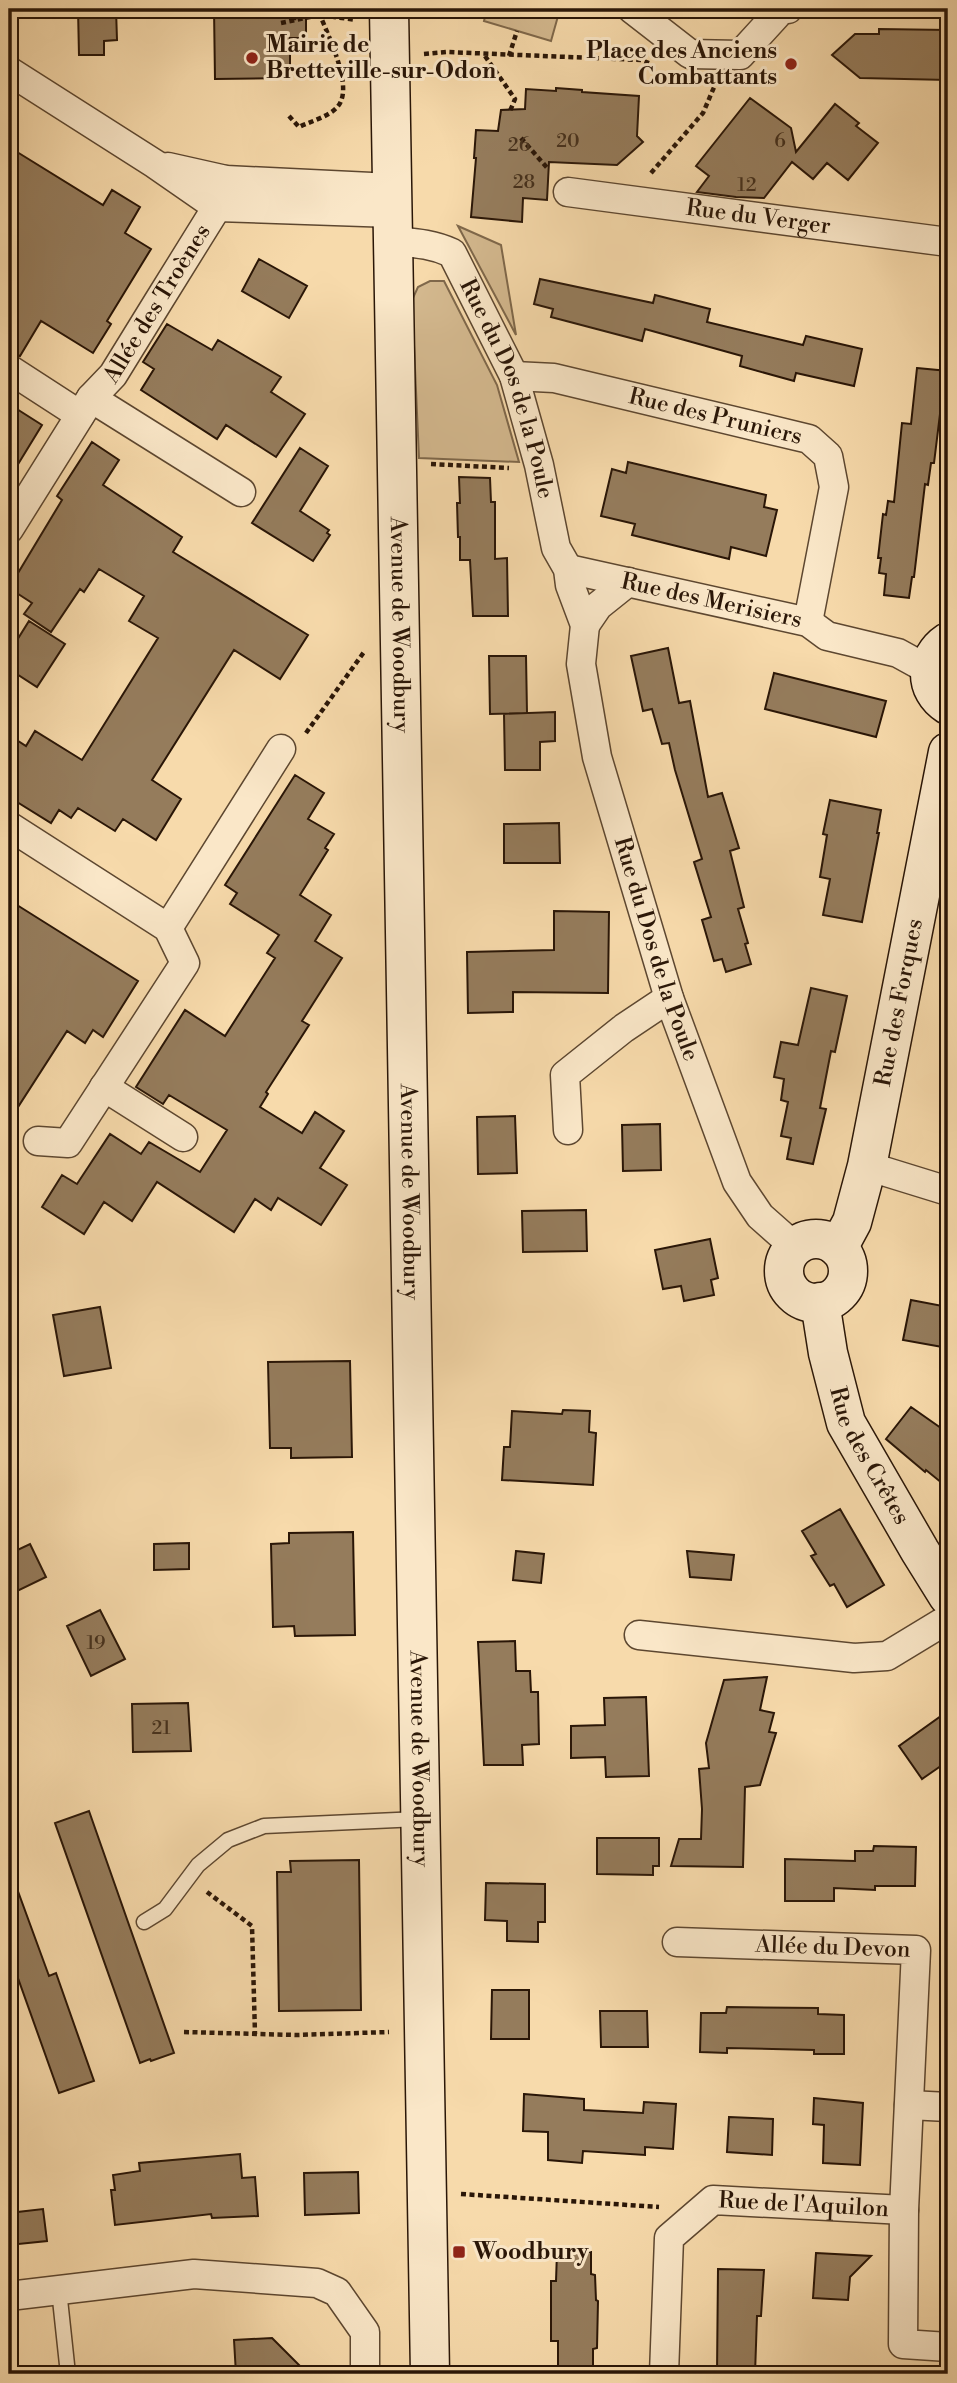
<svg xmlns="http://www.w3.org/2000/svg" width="957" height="2383" font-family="'Libre Bodoni',serif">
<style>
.green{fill:#d4b98f;stroke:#7f684b;stroke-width:2}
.building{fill:#957c5c;stroke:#2a1607;stroke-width:2}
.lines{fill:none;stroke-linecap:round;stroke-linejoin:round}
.lane-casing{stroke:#5d4730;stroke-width:17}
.street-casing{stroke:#5d4730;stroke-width:31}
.secondary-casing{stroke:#2a1607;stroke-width:41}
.path{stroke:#2a1607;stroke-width:4.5;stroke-dasharray:5 3.5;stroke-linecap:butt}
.lane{stroke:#fae7c8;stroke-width:14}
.street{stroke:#fae7c8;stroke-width:28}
.secondary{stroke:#fae7c8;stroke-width:38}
.poi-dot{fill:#8f2418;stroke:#fae7c8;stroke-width:2.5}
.labels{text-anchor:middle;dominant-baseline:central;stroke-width:6;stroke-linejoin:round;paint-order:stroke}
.number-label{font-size:19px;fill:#45301c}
.poi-label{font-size:23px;font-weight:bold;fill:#2a1607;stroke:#fae7c8;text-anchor:start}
.street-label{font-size:23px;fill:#2a1607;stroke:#fae7c8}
</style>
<rect width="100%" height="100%" fill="#f7daab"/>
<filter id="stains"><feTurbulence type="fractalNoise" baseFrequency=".00286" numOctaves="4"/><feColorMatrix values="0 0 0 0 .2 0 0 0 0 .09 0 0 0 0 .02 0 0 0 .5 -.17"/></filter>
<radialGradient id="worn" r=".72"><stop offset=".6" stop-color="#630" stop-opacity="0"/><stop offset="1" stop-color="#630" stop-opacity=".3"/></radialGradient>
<path class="green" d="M 487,9 L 560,9 L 551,41 L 484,21 Z
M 458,226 L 501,245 L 516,335 Z
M 430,281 L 444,281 L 497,385 L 519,462 L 419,458 L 412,300 L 418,287 Z"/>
<path class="building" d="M 78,9 L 116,9 L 117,40 L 104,41 L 104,55 L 79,55 Z
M 214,9 L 306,9 L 306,38 L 290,38 L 290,78 L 215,79 Z
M 879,29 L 948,30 L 948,80 L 860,78 L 832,55 L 855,34 L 879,34 Z
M 556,88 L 582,90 L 582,92 L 639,96 L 637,136 L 643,142 L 617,165 L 549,162 L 547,200 L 523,198 L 522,222 L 471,217 L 476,158 L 474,158 L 476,130 L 498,131 L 501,110 L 525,109 L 526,89 L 556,91 Z
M 750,98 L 791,128 L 796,152 L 835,104 L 859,123 L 856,126 L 878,143 L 848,180 L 827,163 L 813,179 L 792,162 L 764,198 L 736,197 L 697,192 L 709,176 L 696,166 Z
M 9,147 L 103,205 L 112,190 L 140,207 L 125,233 L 151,249 L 107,321 L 111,324 L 93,353 L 41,321 L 20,356 L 9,353 Z
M 259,259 L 307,286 L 289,318 L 242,291 Z
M 540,279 L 653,303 L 655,295 L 710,309 L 707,322 L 803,345 L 806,336 L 862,349 L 854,386 L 796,373 L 794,381 L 740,366 L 742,356 L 645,329 L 642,341 L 551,317 L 553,309 L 534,304 Z
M 167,324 L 212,350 L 218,340 L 281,377 L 271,392 L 305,414 L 276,457 L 226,425 L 217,439 L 141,390 L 154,369 L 143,362 Z
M 917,368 L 948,371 L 948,407 L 941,406 L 934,463 L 931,463 L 928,485 L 925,484 L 914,577 L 912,577 L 909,598 L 884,595 L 886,574 L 879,573 L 881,558 L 878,558 L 883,514 L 886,515 L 888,501 L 894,502 L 902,423 L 911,424 Z
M 9,404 L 42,425 L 9,479 Z
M 92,442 L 119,460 L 103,485 L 182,537 L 173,552 L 308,635 L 280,679 L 234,650 L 152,780 L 181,799 L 156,840 L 123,819 L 115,831 L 78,808 L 71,818 L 59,810 L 51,823 L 9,797 L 9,735 L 26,746 L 35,731 L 82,760 L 158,638 L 129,621 L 144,596 L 99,569 L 84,592 L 80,589 L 51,632 L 24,614 L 32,603 L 9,588 L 62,500 L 57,496 Z
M 300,448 L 328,466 L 300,511 L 329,530 L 327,533 L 330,535 L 313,561 L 252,523 Z
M 628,462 L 766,495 L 764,507 L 777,510 L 766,556 L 731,547 L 729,559 L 632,535 L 635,524 L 601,516 L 612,469 L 626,473 Z
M 459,477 L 490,478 L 491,502 L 495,502 L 495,559 L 507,558 L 508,616 L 473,616 L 470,560 L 460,560 L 460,537 L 458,537 L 457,503 L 460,503 Z
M 29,621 L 65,644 L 37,687 L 9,669 L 9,653 Z
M 668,648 L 679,703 L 690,701 L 708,797 L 722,793 L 739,848 L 730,851 L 744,907 L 738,909 L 748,943 L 745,944 L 751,964 L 726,972 L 722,959 L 714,961 L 702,920 L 711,917 L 694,862 L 702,859 L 675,770 L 669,743 L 662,744 L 652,709 L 643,711 L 631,656 Z
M 489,656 L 526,656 L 527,713 L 490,714 Z
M 774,673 L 886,701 L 876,737 L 765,709 Z
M 555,712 L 555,741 L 540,742 L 540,770 L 505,770 L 504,714 Z
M 295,775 L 324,793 L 308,819 L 334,834 L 325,848 L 328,850 L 300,895 L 331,915 L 315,941 L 342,958 L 302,1021 L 309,1025 L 266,1092 L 268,1094 L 260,1107 L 302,1133 L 315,1112 L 344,1131 L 320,1168 L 347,1185 L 321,1225 L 278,1198 L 271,1210 L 255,1199 L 234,1232 L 157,1182 L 132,1221 L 104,1202 L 84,1234 L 42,1207 L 62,1175 L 77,1184 L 110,1134 L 141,1154 L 149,1142 L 200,1172 L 227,1130 L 169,1095 L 163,1104 L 136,1087 L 185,1010 L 225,1036 L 275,958 L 267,953 L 279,935 L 230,904 L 237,893 L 225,885 Z
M 830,800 L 881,810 L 877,833 L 879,833 L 862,922 L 823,915 L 830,879 L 820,877 L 827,835 L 823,834 Z
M 559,823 L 560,863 L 504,863 L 504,824 Z
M 9,900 L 138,981 L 103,1037 L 93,1030 L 85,1043 L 67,1031 L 9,1121 Z
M 554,911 L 609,912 L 608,993 L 513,992 L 513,1012 L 468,1013 L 467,952 L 554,950 Z
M 811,988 L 847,996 L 835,1052 L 831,1051 L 820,1108 L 826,1109 L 813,1164 L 787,1159 L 791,1138 L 781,1136 L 788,1102 L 781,1100 L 784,1079 L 774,1077 L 781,1042 L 798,1045 Z
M 515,1116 L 517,1173 L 478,1174 L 477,1117 Z
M 660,1124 L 661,1170 L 623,1171 L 622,1125 Z
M 586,1210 L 587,1251 L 523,1252 L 522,1211 Z
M 710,1239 L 718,1278 L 711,1280 L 714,1295 L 684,1301 L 681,1286 L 663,1289 L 655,1250 Z
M 911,1300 L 948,1307 L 948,1348 L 903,1340 Z
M 100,1307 L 111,1368 L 64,1376 L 53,1315 Z
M 350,1361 L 352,1457 L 291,1458 L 291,1448 L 270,1448 L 268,1362 Z
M 911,1407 L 948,1433 L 948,1488 L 926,1470 L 925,1472 L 886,1439 Z
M 563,1410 L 590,1411 L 589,1432 L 596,1433 L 593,1485 L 502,1480 L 504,1447 L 510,1447 L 512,1411 L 562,1414 Z
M 840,1509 L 884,1585 L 847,1607 L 834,1584 L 830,1586 L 811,1556 L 816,1554 L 802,1531 Z
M 353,1532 L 355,1635 L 295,1636 L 294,1626 L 273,1627 L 271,1544 L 289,1543 L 289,1533 Z
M 189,1543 L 189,1569 L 154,1570 L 154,1544 Z
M 30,1544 L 46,1577 L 9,1595 L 9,1554 Z
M 516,1551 L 544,1554 L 541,1583 L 513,1580 Z
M 687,1551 L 734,1555 L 731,1580 L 690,1577 Z
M 100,1610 L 125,1659 L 91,1676 L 67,1626 Z
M 515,1641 L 516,1671 L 530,1671 L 531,1692 L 538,1692 L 539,1744 L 522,1745 L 523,1765 L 484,1765 L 478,1642 Z
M 767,1677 L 760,1710 L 774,1713 L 769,1732 L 776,1733 L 760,1785 L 745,1787 L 743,1867 L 671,1866 L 679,1839 L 701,1839 L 702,1809 L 699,1769 L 709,1768 L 706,1743 L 724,1680 Z
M 646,1697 L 649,1776 L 606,1777 L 605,1757 L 571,1758 L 571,1726 L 605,1725 L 604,1698 Z
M 188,1703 L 191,1751 L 133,1752 L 132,1704 Z
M 948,1711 L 948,1761 L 922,1779 L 899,1746 Z
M 89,1811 L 174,2053 L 151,2061 L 150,2059 L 140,2063 L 55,1823 Z
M 597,1838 L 659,1838 L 659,1866 L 653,1866 L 653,1875 L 597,1874 Z
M 874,1846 L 916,1847 L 915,1886 L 875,1886 L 875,1890 L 834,1888 L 834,1901 L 785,1901 L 785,1859 L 855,1861 L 855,1851 L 873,1851 Z
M 359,1860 L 361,2010 L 279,2011 L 277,1872 L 291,1872 L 290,1861 Z
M 9,1875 L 12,1875 L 49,1976 L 56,1973 L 94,2081 L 59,2093 L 9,1953 Z
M 486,1883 L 545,1884 L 545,1922 L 538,1922 L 538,1942 L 507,1941 L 507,1921 L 485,1920 Z
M 492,1990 L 529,1990 L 529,2039 L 491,2039 Z
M 727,2007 L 818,2008 L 818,2014 L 844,2015 L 844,2054 L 814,2054 L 814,2050 L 727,2048 L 727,2053 L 700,2052 L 701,2013 L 726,2013 Z
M 600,2011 L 647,2011 L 648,2047 L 601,2047 Z
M 524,2094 L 584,2099 L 584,2110 L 643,2113 L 644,2102 L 676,2104 L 673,2149 L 645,2147 L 645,2155 L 583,2151 L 582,2163 L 548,2160 L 548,2132 L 523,2131 Z
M 814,2098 L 863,2103 L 860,2165 L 823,2163 L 824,2125 L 813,2124 Z
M 729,2117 L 773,2119 L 772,2155 L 727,2152 Z
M 240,2154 L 242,2178 L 255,2177 L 258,2216 L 212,2218 L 211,2214 L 115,2225 L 111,2190 L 115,2190 L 113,2175 L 140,2171 L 139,2163 Z
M 358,2172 L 359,2213 L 305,2215 L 304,2173 Z
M 43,2209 L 47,2241 L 9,2245 L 9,2213 Z
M 557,2252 L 591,2252 L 591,2274 L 595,2275 L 596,2300 L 598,2301 L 597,2348 L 593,2349 L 593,2370 L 558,2369 L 558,2341 L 551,2341 L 551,2281 L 556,2281 Z
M 816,2253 L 871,2256 L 850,2277 L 848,2300 L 813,2298 Z
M 718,2269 L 764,2270 L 761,2316 L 757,2316 L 755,2374 L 717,2374 Z
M 272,2338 L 308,2374 L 236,2374 L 234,2340 Z"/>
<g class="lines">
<defs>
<path id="lane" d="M 144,1922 L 165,1909 L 198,1865 L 228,1840 L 264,1826 L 419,1819
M 59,2290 L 68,2374"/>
<g id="street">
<path d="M 632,9 L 690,54 L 740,55 L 781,10 L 788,9"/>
<path d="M 9,71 L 155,164 L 217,207 L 393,213"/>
<path d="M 168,167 L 226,180 L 392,188"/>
<path id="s1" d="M 568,192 L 948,242"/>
<path id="s2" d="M 393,241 C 415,243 433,244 452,253 L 514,376 L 539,465 L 556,548 L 568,569 L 570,585 L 585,625 L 581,664 L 597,757 L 669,998 L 737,1182 L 760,1216 L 795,1247"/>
<path d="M 9,369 L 80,415"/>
<path id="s3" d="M 514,376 L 554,378 L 809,439 L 828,456 L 834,487 L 808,622"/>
<path d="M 91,398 L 241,492"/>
<path id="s4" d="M 9,529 L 91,398 L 113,375 L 158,302 L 217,207 L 226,180"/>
<path id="s5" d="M 568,569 L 808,622 L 827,636 L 898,653 L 918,664 L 930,667"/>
<path d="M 585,625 L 598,606 L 628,582"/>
<path d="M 9,826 L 168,928 L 185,963 L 68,1143 L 38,1141"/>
<path d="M 168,928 L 281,749"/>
<path d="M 104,1087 L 183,1137"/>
<path d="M 568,1130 L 565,1075 L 624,1028 L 669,998"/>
<path d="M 867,1166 L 948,1191"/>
<path d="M 639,1635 L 854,1658 L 887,1656 L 948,1619"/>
<path id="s6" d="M 677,1942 L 916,1950 L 904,2210 L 903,2344 L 948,2347"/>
<path d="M 909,2105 L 948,2107"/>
<path d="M 9,2296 L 194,2274 L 317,2283 L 337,2292 L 365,2332 L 365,2374"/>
<path id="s7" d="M 664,2374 L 669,2238 L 713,2200 L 904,2210"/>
</g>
<g id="secondary">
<path id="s8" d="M 389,9 L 430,2374"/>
<path d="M 948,642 C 924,658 924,690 948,705"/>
<circle cx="816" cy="1271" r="32"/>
<path id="s9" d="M 838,1248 L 852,1222 L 867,1166 L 948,752"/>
<path id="s10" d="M 820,1302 L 828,1353 L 846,1423 L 920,1551 L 948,1596"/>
</g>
</defs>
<use href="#lane" class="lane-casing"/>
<use href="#street" class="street-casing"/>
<use href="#secondary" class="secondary-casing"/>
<path class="path" d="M 294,20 L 295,9
M 281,23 L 320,15 L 356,20
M 424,54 L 447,52 L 641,60 L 649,63
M 485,56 L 515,99 L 510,111
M 509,56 L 517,31
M 289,116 L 299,127 C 311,121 336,115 341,101 C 350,80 328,35 320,15
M 521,138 L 549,170
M 651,173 L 703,113 L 715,85
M 431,464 L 509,468
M 306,733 L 364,652
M 207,1892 L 252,1926 L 255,2034
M 184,2032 L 296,2035 L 389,2032
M 461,2194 L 659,2207"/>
<use href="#lane" class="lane"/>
<use href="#street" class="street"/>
<use href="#secondary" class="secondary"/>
</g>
<g class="poi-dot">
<circle cx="252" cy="58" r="7"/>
<circle cx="791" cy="64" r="7"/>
<rect x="452" y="2245" width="14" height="14" rx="3.5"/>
</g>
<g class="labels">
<g class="number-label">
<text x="568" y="141">20</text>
<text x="780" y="141">6</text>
<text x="519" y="145">26</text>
<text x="524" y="182">28</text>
<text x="747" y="185">12</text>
<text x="96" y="1643">19</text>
<text x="161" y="1728">21</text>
</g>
<g class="poi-label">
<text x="266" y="45">Mairie de<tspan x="266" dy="26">Bretteville-sur-Odon</tspan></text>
<text x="777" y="51" text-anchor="end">Place des Anciens<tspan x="777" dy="26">Combattants</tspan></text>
<text x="473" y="2252">Woodbury</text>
</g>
<g class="street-label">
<text stroke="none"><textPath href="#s1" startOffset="192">Rue du Verger</textPath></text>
<text stroke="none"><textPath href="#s4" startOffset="270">Allée des Troènes</textPath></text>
<text stroke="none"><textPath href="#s2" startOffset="208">Rue du Dos de la Poule</textPath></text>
<text stroke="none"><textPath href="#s3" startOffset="206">Rue des Pruniers</textPath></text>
<text stroke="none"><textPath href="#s5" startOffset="147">Rue des Merisiers</textPath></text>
<text stroke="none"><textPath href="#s8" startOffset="616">Avenue de Woodbury</textPath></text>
<text stroke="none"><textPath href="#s2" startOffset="793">Rue du Dos de la Poule</textPath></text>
<text stroke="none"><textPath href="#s9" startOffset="254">Rue des Forques</textPath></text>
<text stroke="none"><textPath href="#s8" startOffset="1183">Avenue de Woodbury</textPath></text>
<text stroke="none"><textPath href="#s10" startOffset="163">Rue des Crêtes</textPath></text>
<text stroke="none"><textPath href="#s8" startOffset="1750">Avenue de Woodbury</textPath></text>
<text stroke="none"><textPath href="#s6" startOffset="156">Allée du Devon</textPath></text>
<text stroke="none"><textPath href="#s7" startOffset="285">Rue de l'Aquilon</textPath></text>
</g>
</g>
<rect width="957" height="2383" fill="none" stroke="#f7daab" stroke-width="35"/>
<rect x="10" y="10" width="936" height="2362" fill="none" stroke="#2a1607" stroke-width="3.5"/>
<rect x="18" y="18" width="922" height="2348" fill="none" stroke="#2a1607" stroke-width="2"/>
<rect width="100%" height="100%" filter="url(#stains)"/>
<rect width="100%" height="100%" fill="url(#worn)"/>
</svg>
